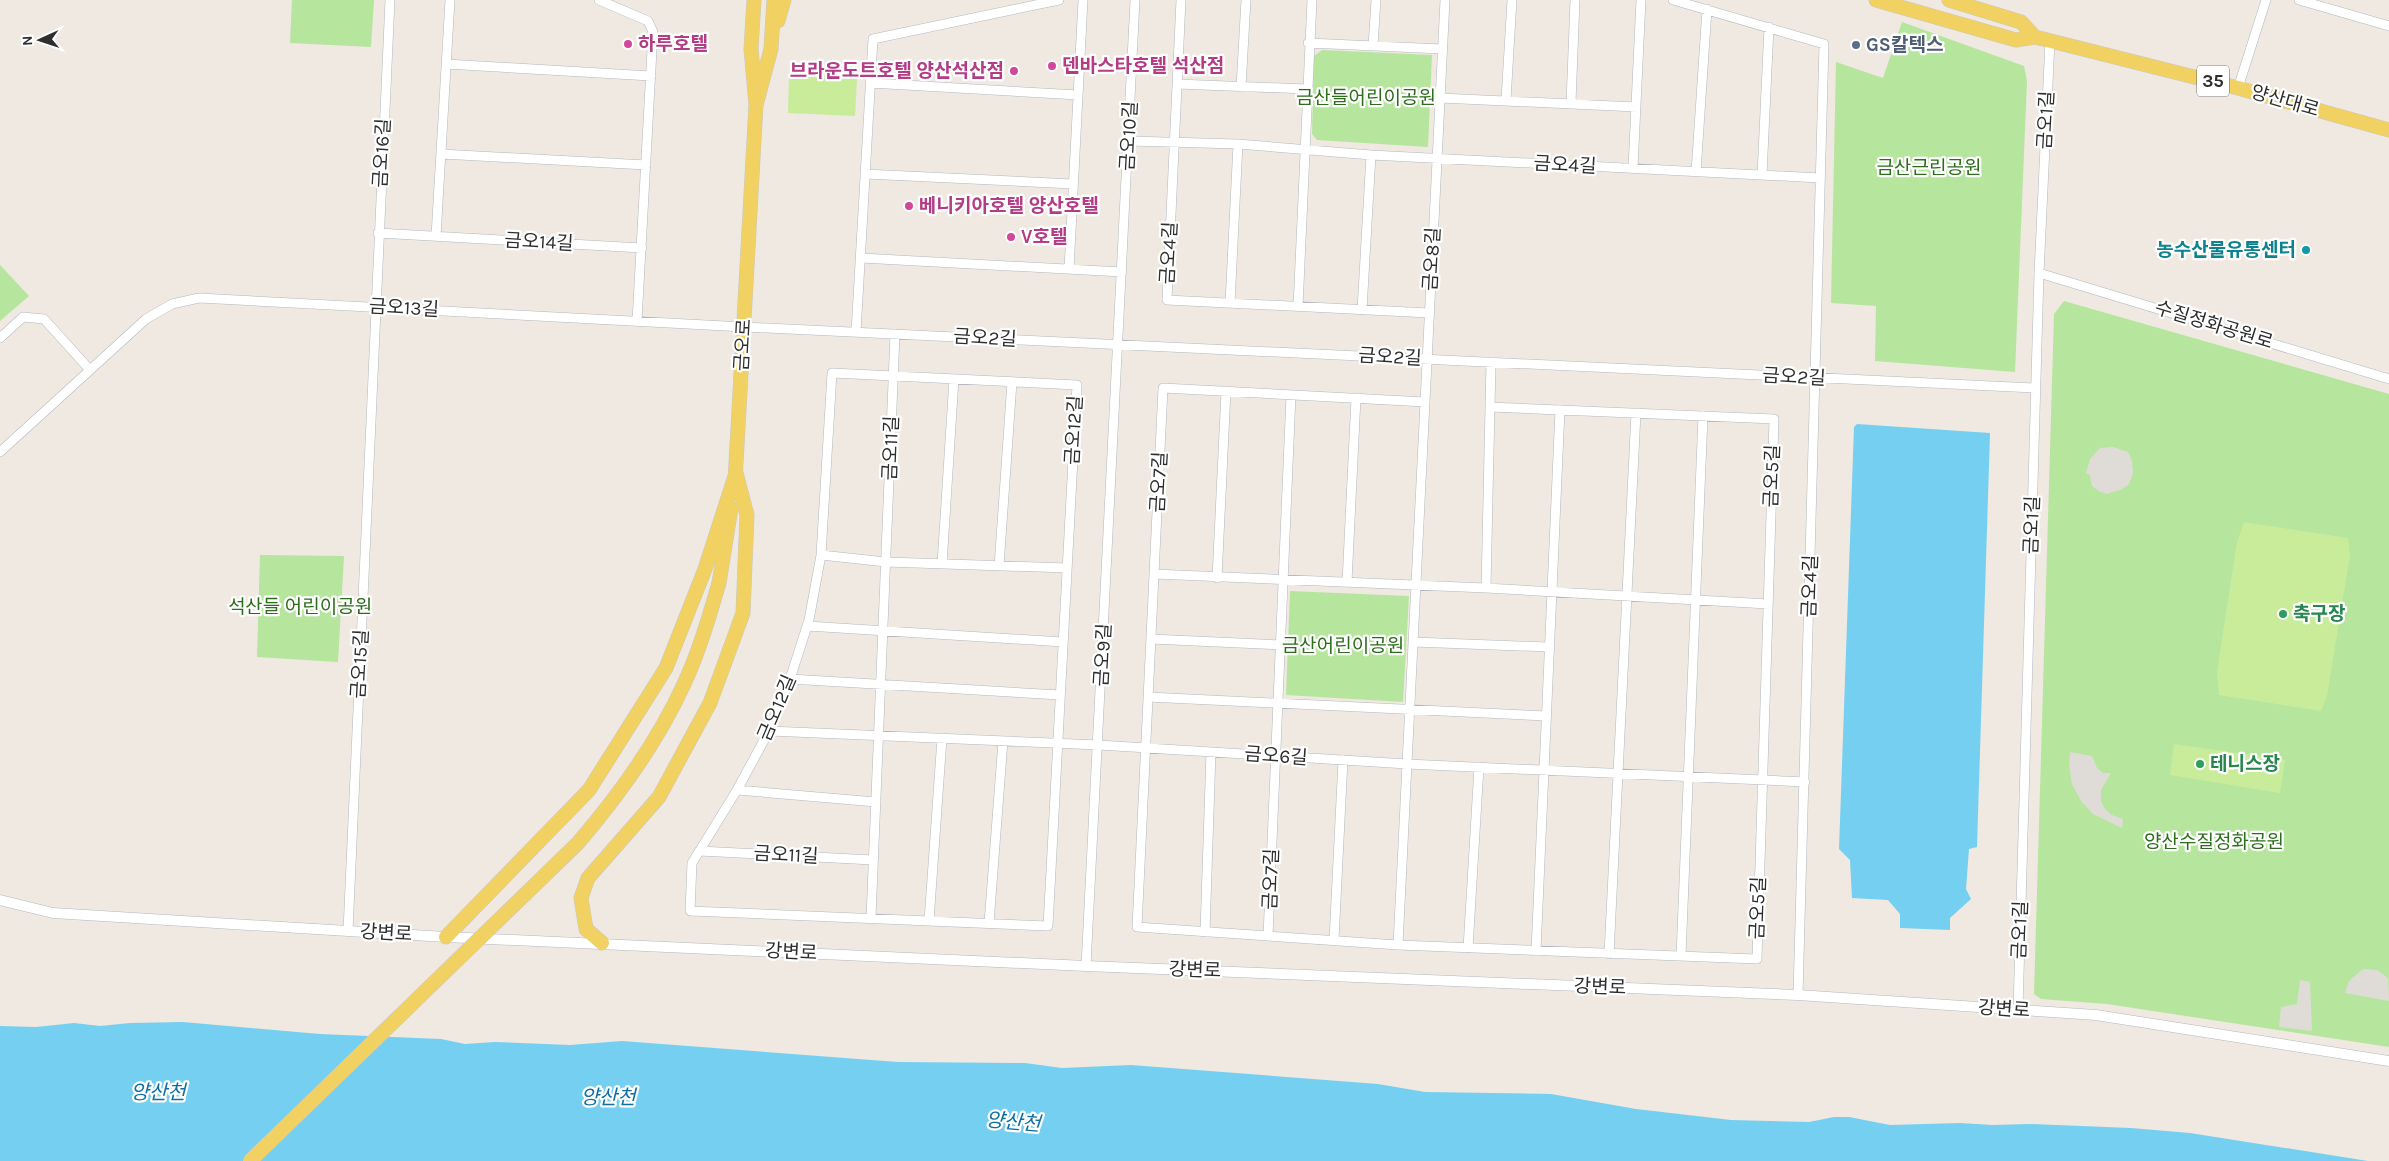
<svg xmlns="http://www.w3.org/2000/svg" width="2389" height="1161" font-family="Karla,'Noto Sans KR',sans-serif">
<style>
.green{fill:#b6e59e}
.pitch{fill:#c9ec9a}
.plaza{fill:#dfdcd8}
.water{fill:#75cff0}
.lines{fill:none;stroke-linecap:round;stroke-linejoin:round}
.minor-casing{stroke:#b4b7c1;stroke-width:10}
.tertiary-casing{stroke:#b4b7c1;stroke-width:11}
.primary-casing{stroke:#c9c9c9;stroke-width:15}
.minor{stroke:#fff;stroke-width:9}
.tertiary{stroke:#fff;stroke-width:10}
.primary{stroke:#f2d163;stroke-width:14}
.primary-bridge-casing{stroke:#c9c9c9;stroke-width:15;stroke-linecap:butt}
.primary-bridge{stroke:#f2d163;stroke-width:14}
.hotel-dot{fill:#d1479c;stroke:#fff;stroke-width:2}
.service-dot{fill:#5c6f8a;stroke:#fff;stroke-width:2}
.culture-dot{fill:#0f9aa8;stroke:#fff;stroke-width:2}
.leisure-dot{fill:#2e9e5b;stroke:#fff;stroke-width:2}
.labels{text-anchor:middle;dominant-baseline:central;stroke-width:4.5;stroke-linejoin:round;paint-order:stroke}
.shield{fill:#fff;stroke:#6d6d6d;stroke-width:1}
.shield-label{font-size:18px;font-weight:bold;fill:#2e2e2e}
.hotel-label{font-size:19px;font-weight:bold;fill:#b23c85;stroke:#fff;text-anchor:start}
.service-label{font-size:19px;font-weight:bold;fill:#4e5e75;stroke:#fff;text-anchor:start}
.park-label{font-size:19px;fill:#2c6e1b;stroke:#fff}
.street-label{font-size:19px;fill:#2e2e2e;stroke:#fff}
.culture-label{font-size:19px;font-weight:bold;fill:#0d838f;stroke:#fff;text-anchor:end}
.leisure-label{font-size:19px;font-weight:bold;fill:#27864d;stroke:#fff;text-anchor:start}
.water-label{font-size:20px;font-style:italic;fill:#0d6fa3;stroke:#fff}
</style>
<rect width="100%" height="100%" fill="#efe9e1"/>
<path class="green" d="M 292,0 L 374,0 L 371,47 L 290,43 Z
M 1902,22 L 2024,66 L 2027,81 L 2015,372 L 1875,361 L 1876,306 L 1831,303 L 1836,62 L 1883,78 Z
M 1322,50 L 1432,55 L 1428,147 L 1317,140 L 1312,134 L 1314,56 Z
M 0,265 L 29,296 L 0,321 Z
M 2064,301 L 2389,394 L 2389,1047 L 2107,1004 L 2041,999 L 2034,994 L 2054,314 Z
M 260,555 L 344,556 L 338,662 L 257,657 Z
M 1290,591 L 1409,596 L 1403,702 L 1286,695 Z"/>
<path class="pitch" d="M 789,76 L 857,79 L 855,116 L 788,113 Z
M 2244,522 L 2348,538 L 2350,555 L 2327,696 L 2321,711 L 2219,695 L 2217,672 L 2237,542 Z
M 2174,744 L 2285,760 L 2280,793 L 2170,775 Z"/>
<path class="plaza" d="M 2113,447 L 2128,452 L 2132,461 L 2133,473 L 2129,484 L 2122,489 L 2107,494 L 2099,491 L 2092,486 L 2090,475 L 2086,473 L 2090,459 L 2100,448 Z
M 2070,752 L 2092,756 L 2097,768 L 2103,773 L 2111,773 L 2101,790 L 2101,801 L 2105,809 L 2112,815 L 2123,819 L 2122,828 L 2093,814 L 2081,801 L 2072,784 L 2069,765 Z
M 2363,969 L 2377,970 L 2388,978 L 2389,1001 L 2345,993 L 2349,981 Z
M 2300,980 L 2310,982 L 2312,1031 L 2279,1027 L 2281,1007 L 2297,1004 Z"/>
<path class="water" d="M 1857,424 L 1990,433 L 1977,847 L 1969,849 L 1966,889 L 1971,899 L 1950,918 L 1950,930 L 1900,928 L 1900,914 L 1888,900 L 1852,898 L 1850,860 L 1839,849 L 1854,427 Z
M 183,1022 L 320,1034 L 441,1039 L 465,1044 L 495,1042 L 570,1045 L 622,1041 L 898,1062 L 1025,1063 L 1062,1068 L 1131,1065 L 1378,1084 L 1425,1092 L 1551,1094 L 1636,1109 L 1731,1120 L 1809,1122 L 1834,1117 L 1849,1117 L 1890,1125 L 1960,1123 L 1993,1125 L 2029,1124 L 2131,1128 L 2190,1133 L 2368,1161 L 0,1161 L 0,1026 L 36,1027 L 74,1023 L 100,1026 L 130,1023 Z"/>
<g class="lines">
<defs>
<path id="minor" d="M 599,0 L 648,21 L 653,32 L 637,321
M 1181,0 L 1167,300 L 1429,313
M 1673,0 L 1824,44 L 1798,995
M 2299,0 L 2389,26
M 1308,43 L 1442,49
M 1373,46 L 1376,0
M 446,64 L 651,76
M 870,83 L 1078,95
M 1177,84 L 1307,89
M 1241,87 L 1246,0
M 2238,88 L 2266,0
M 1440,98 L 1636,107
M 1506,100 L 1512,0
M 1571,103 L 1575,0
M 1129,141 L 1238,144 L 1371,155 L 1820,178
M 441,154 L 646,165
M 1633,168 L 1641,0
M 1696,172 L 1707,9
M 865,174 L 1073,184
M 1762,175 L 1769,27
M 378,233 L 642,248
M 436,236 L 450,0
M 861,258 L 1122,272
M 1069,269 L 1083,0
M 2039,273 L 2389,379
M 1230,303 L 1238,144
M 1298,307 L 1312,0
M 1362,310 L 1371,155
M 856,332 L 873,39 L 1059,0
M 0,338 L 23,317 L 44,319 L 90,370
M 832,373 L 1077,385 L 1048,926 L 690,911 L 692,863 L 737,790 L 769,731 L 790,679 L 809,620 L 821,555 Z
M 1425,402 L 1163,388 L 1137,927 L 1398,945 L 1757,959 L 1774,419 L 1490,407
M 0,452 L 146,319 L 172,304 L 199,298 L 744,327 L 2036,388
M 821,555 L 886,562 L 1067,568
M 942,564 L 954,379
M 999,566 L 1012,382
M 1154,574 L 1486,588 L 1768,604
M 1217,578 L 1226,391
M 1347,582 L 1356,398
M 1486,588 L 1491,362
M 807,626 L 1063,642
M 1151,639 L 1281,645
M 1413,642 L 1549,647
M 790,679 L 1060,695
M 1148,697 L 1546,716
M 769,731 L 1099,745 L 1407,764 L 1805,782
M 737,790 L 876,802
M 699,851 L 873,860
M 871,918 L 895,334
M 929,921 L 942,738
M 989,923 L 1003,741
M 348,931 L 390,0
M 1205,932 L 1211,752
M 1268,936 L 1291,395
M 1334,940 L 1343,760
M 1398,945 L 1445,0
M 1468,948 L 1479,767
M 1536,951 L 1560,410
M 1609,954 L 1636,413
M 1681,956 L 1703,416
M 1086,966 L 1135,0
M 2018,1010 L 2039,273 L 2050,41"/>
<path id="tertiary" d="M 0,900 L 53,913 L 446,937 L 1086,966 L 1798,995 L 2096,1015 L 2389,1061"/>
<path id="primary" d="M 754,0 L 751,49 L 756,105 L 771,49 L 774,0
M 1876,0 L 2016,40 L 2035,37 L 2238,88 L 2389,130
M 1949,0 L 2021,22 L 2035,37
M 778,21 L 784,0
M 735,481 L 756,105
M 719,583 L 731,508
M 446,937 L 589,790 L 666,668 L 705,569 L 736,473
M 602,943 L 586,929 L 581,898 L 588,878 L 659,797 L 710,703 L 743,613 L 747,515 L 736,473"/>
</defs>
<use href="#minor" class="minor-casing"/>
<use href="#tertiary" class="tertiary-casing"/>
<use href="#primary" class="primary-casing"/>
<use href="#minor" class="minor"/>
<use href="#tertiary" class="tertiary"/>
<use href="#primary" class="primary"/>
<defs>
<path id="primary-bridge" d="M 250,1161 L 578,843 C 620,794 657,743 684,684 C 699,652 709,617 719,583"/>
</defs>
<use href="#primary-bridge" class="primary-bridge-casing"/>
<use href="#primary-bridge" class="primary-bridge"/>
</g>
<g class="hotel-dot">
<circle cx="628" cy="44" r="5"/>
<circle cx="1052" cy="66" r="5"/>
<circle cx="1014" cy="71" r="5"/>
<circle cx="909" cy="206" r="5"/>
<circle cx="1011" cy="237" r="5"/>
</g>
<circle class="service-dot" cx="1856" cy="45" r="5"/>
<circle class="culture-dot" cx="2306" cy="250" r="5"/>
<g class="leisure-dot">
<circle cx="2283" cy="614" r="5"/>
<circle cx="2200" cy="764" r="5"/>
</g>
<g class="labels">
<rect class="shield" x="2197" y="65.5" width="32" height="31" rx="4"/>
<g class="shield-label">
<text x="2213" y="81">35</text>
</g>
<g class="hotel-label">
<text x="638" y="44">하루호텔</text>
<text x="1062" y="66">덴바스타호텔 석산점</text>
<text x="1004" y="71" text-anchor="end">브라운도트호텔 양산석산점</text>
<text x="919" y="206">베니키아호텔 양산호텔</text>
<text x="1021" y="237">V호텔</text>
</g>
<g class="service-label">
<text x="1866" y="45">GS칼텍스</text>
</g>
<g class="park-label">
<text x="1366" y="98">금산들어린이공원</text>
<text x="1929" y="168">금산근린공원</text>
<text x="300" y="607">석산들 어린이공원</text>
<text x="1343" y="646">금산어린이공원</text>
<text x="2214" y="842">양산수질정화공원</text>
</g>
<g class="street-label">
<text transform="translate(2285 101) rotate(16)">양산대로</text>
<text transform="translate(2046 120) rotate(-87)">금오1길</text>
<text transform="translate(1129 136) rotate(-87)">금오10길</text>
<text transform="translate(382 153) rotate(-87)">금오16길</text>
<text transform="translate(1565 165) rotate(3)">금오4길</text>
<text transform="translate(539 242) rotate(3)">금오14길</text>
<text transform="translate(1169 253) rotate(-87)">금오4길</text>
<text transform="translate(1432 259) rotate(-87)">금오8길</text>
<text transform="translate(404 308) rotate(3)">금오13길</text>
<text transform="translate(2214 325) rotate(17)">수질정화공원로</text>
<text transform="translate(985 338) rotate(3)">금오2길</text>
<text transform="translate(743 345) rotate(-87)">금오로</text>
<text transform="translate(1390 357) rotate(3)">금오2길</text>
<text transform="translate(1794 377) rotate(3)">금오2길</text>
<text transform="translate(1074 430) rotate(-87)">금오12길</text>
<text transform="translate(891 448) rotate(-88)">금오11길</text>
<text transform="translate(1772 476) rotate(-88)">금오5길</text>
<text transform="translate(1159 482) rotate(-87)">금오7길</text>
<text transform="translate(2032 525) rotate(-88)">금오1길</text>
<text transform="translate(1810 586) rotate(-88)">금오4길</text>
<text transform="translate(1103 655) rotate(-87)">금오9길</text>
<text transform="translate(360 664) rotate(-87)">금오15길</text>
<text transform="translate(777 708) rotate(-67)">금오12길</text>
<text transform="translate(1276 756) rotate(4)">금오6길</text>
<text transform="translate(786 855) rotate(3)">금오11길</text>
<text transform="translate(1271 879) rotate(-88)">금오7길</text>
<text transform="translate(1758 908) rotate(-88)">금오5길</text>
<text transform="translate(2020 930) rotate(-88)">금오1길</text>
<text transform="translate(386 933) rotate(3)">강변로</text>
<text transform="translate(791 952) rotate(3)">강변로</text>
<text transform="translate(1195 970) rotate(2)">강변로</text>
<text transform="translate(1600 987) rotate(2)">강변로</text>
<text transform="translate(2004 1009) rotate(4)">강변로</text>
</g>
<g class="culture-label">
<text x="2296" y="250">농수산물유통센터</text>
</g>
<g class="leisure-label">
<text x="2293" y="614">축구장</text>
<text x="2210" y="764">테니스장</text>
</g>
<g class="water-label">
<text x="158" y="1092">양산천</text>
<text x="608" y="1097">양산천</text>
<text transform="translate(1013 1122) rotate(5)">양산천</text>
</g>
</g>
<g transform="translate(40 40) rotate(267)" stroke="#ffffff" stroke-width="4" paint-order="stroke">
<path d="M0-4L9 19L0 12L-9 19Z" fill="#2e2e2e"/>
<text y="-8" font-size="14" font-weight="bold" text-anchor="middle" fill="#2e2e2e">N</text>
</g>
</svg>
